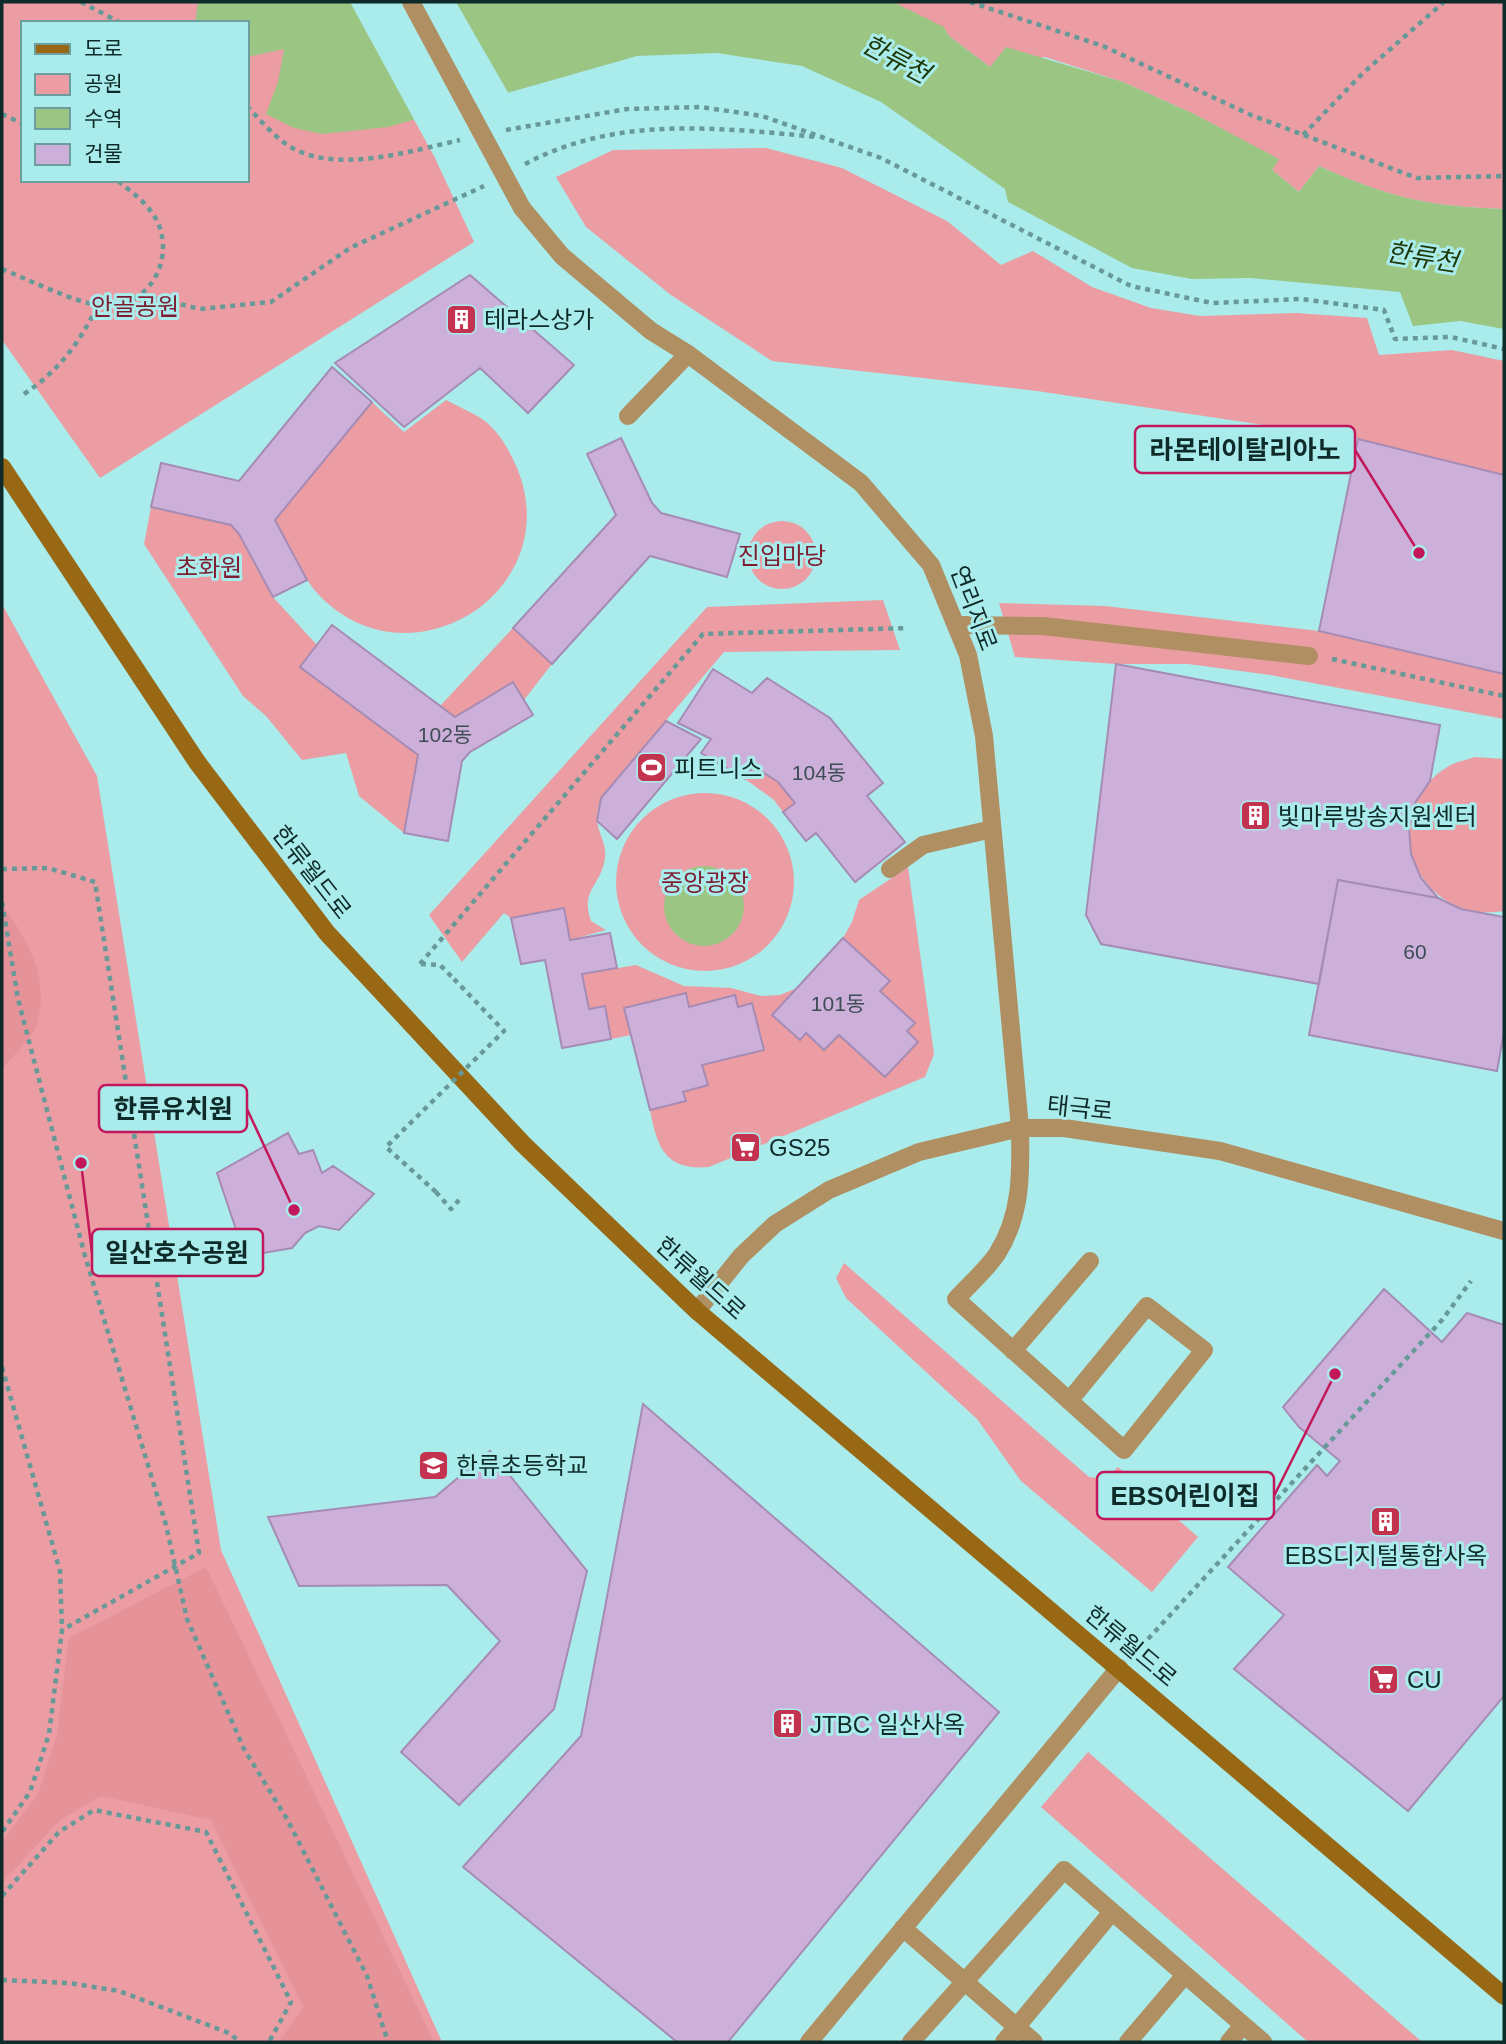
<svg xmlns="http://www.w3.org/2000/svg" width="1506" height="2044" font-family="Arial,'Noto Sans KR',sans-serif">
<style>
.green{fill:#eb9da3;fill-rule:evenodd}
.forest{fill:#e69299}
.water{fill:#9bc582}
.pier{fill:#a9eceb}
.building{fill:#ccb0da;stroke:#a68bb4;stroke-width:2}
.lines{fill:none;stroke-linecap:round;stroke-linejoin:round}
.path{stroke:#679998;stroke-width:4.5;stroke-dasharray:5 5;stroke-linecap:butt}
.service{stroke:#b08f62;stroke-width:18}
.minor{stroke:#b08f62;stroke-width:18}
.tertiary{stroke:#b08f62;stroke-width:18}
.secondary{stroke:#986815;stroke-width:18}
.path-bridge{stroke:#679998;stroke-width:4.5;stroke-dasharray:5 5;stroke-linecap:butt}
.tertiary-bridge{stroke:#b08f62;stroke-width:18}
.labels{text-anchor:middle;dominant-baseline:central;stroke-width:6;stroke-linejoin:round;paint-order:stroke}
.number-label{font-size:21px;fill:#3e4c55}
.park-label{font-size:24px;fill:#7e1d31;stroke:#a9eceb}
.poi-label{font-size:24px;fill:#0e2a29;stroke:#a9eceb;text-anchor:start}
.street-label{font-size:24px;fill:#0e2a29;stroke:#a9eceb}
.water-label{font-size:26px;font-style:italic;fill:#1e3808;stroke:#a9eceb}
.leader{fill:none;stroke:#c2185b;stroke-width:2.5}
.callout-dot{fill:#c2185b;stroke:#a9eceb;stroke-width:2.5}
.callout{fill:#a9eceb;stroke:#c2185b;stroke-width:2.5}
.callout-label{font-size:26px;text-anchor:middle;font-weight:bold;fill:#0e2a29}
</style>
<rect width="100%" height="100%" fill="#a9eceb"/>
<path class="green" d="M 2,2 L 350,2 L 435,158 L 474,242 L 100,478 L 2,340 ZM 23,23 L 247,23 L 247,180 L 23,180 Z
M 893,2 L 1504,2 L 1504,209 C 1431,207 1386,197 1319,166 L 1299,192 L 1272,170 L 1278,159 L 1196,115 L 1123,82 L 1045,57 L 990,67 L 949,36 Z
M 766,148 L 842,168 L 947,221 L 1001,265 L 1033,251 L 1092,287 L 1151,308 L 1200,316 L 1296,313 L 1367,318 L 1379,355 L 1452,350 L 1504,361 L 1504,475 L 1358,439 L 1037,391 L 772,361 L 671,295 L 586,227 L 556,177 L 613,150 Z
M 446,400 C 457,406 469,411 479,417 C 497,428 509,449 517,468 C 568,591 409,691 318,594 C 302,577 287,541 275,520 L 372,402 L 404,432 Z
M 151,507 L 231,525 L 239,534 L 273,597 L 317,645 L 301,667 L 418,755 L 404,833 L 359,796 L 346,753 L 302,760 L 266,716 L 243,696 L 144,544 Z
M748 555a34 34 0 1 1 68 0a34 34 0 1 1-68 0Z
M 883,600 L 900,650 L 724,652 L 601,797 C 600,804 596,813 597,820 C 598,833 607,844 605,858 C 601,886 580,890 591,921 L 606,930 L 570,940 L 564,908 L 511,918 L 504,913 L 462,962 L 429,915 L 707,607 Z
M 999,603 L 1105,606 L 1319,631 L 1504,674 L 1504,719 L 1270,675 L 1188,664 L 1116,664 L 1015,657 Z
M 2,604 L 97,776 L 221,1550 L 442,2042 L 2,2042 Z
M 513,628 L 552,664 L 524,700 L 513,682 L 455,717 L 440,706 Z
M 1475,757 L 1504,759 L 1504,911 C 1416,926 1371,812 1449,766 C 1456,762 1466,760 1475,757 Z
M 753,766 L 778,782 L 795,803 L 783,812 L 774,800 L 745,779 Z
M616 882a89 89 0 1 1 178 0a89 89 0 1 1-178 0Z
M 908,867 L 934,1054 L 925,1077 L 709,1167 C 665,1171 657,1147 650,1110 L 686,1101 L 683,1092 L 707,1085 L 702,1065 L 764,1050 L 752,1004 L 738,1007 L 735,995 L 689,1007 L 624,1008 L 631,1035 L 611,1039 L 605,1007 L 589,1009 L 582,974 L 636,965 L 684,986 L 731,988 L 761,996 L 780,995 L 797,988 L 772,1015 L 800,1040 L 806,1033 L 824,1050 L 839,1035 L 885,1077 L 918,1042 L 907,1031 L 915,1023 L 880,991 L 890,980 L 843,938 L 852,922 L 859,900 Z
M 844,1263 L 1089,1477 L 1106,1479 L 1118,1467 L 1198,1537 L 1152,1592 L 1021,1481 L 977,1419 L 846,1298 L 836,1278 Z
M 1088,1752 L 1422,2042 L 1308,2042 L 1041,1807 Z"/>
<path class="forest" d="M 2,905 C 29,941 51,980 36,1026 C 31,1040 12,1057 2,1069 Z
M 206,1567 L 434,2042 L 279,2042 L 303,2007 L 211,1820 L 101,1796 L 59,1821 L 2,1883 L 2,1842 L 38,1794 L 57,1735 L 69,1638 Z"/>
<path class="water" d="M 198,2 L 893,2 L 944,27 L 949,36 L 990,67 L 1006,47 L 1123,82 L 1196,115 L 1279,159 L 1272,170 L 1299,192 L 1319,166 C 1386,197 1431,207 1504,209 L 1504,329 L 1460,321 L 1413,326 L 1400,292 L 1251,278 L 1192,279 L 1132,268 L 1008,202 L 1005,189 L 881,102 L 802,66 L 717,53 L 637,56 L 388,127 L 322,134 L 294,128 L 266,114 L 278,82 L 284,49 L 247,57 L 247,23 L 195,23 Z
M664 906a40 40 0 1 1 80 0a40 40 0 1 1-80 0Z"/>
<path class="pier" d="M 350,2 L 456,2 L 510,96 L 416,123 Z"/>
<path class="building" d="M 470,275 L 574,365 L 528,413 L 480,368 L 404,427 L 335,363 Z
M 332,367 L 372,402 L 275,520 L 307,580 L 273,597 L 239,534 L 231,525 L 151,507 L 161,463 L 239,481 Z
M 621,438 L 652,503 L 661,513 L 740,534 L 727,577 L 650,556 L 552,664 L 513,628 L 616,515 L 587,454 Z
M 1358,439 L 1504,475 L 1504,674 L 1319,631 Z
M 332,625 L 455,717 L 513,682 L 533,715 L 470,752 L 462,761 L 448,841 L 404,833 L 418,755 L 300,667 Z
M 1116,664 L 1440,725 L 1430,781 L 1415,803 L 1409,828 L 1411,854 L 1421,878 L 1438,898 L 1338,880 L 1319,984 L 1101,944 L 1086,915 Z
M 713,669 L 752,693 L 767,678 L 830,718 L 883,783 L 867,796 L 905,842 L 855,882 L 816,833 L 806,841 L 783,812 L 795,803 L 778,782 L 753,766 L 745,779 L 701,753 L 711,739 L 678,723 Z
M 666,721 L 701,739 L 617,839 L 597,821 L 601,798 Z
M 1338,880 L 1438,898 L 1461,909 L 1504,917 L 1504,1032 L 1497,1071 L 1309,1035 Z
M 564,908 L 570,940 L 610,933 L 617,968 L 582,974 L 589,1009 L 605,1006 L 611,1039 L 562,1048 L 545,960 L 521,964 L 511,918 Z
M 843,938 L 890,981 L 880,991 L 915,1023 L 907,1031 L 918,1042 L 885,1077 L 839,1035 L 824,1050 L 806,1033 L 800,1040 L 772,1015 Z
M 686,993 L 689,1007 L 735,995 L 738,1007 L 752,1003 L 764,1050 L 702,1065 L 708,1085 L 683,1092 L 686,1101 L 650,1110 L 624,1008 Z
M 288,1133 L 299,1154 L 313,1150 L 322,1173 L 333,1166 L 374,1194 L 339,1230 L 319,1226 L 305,1233 L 292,1248 L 245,1256 L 217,1173 Z
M 1384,1289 L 1442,1342 L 1467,1313 L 1504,1325 L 1504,1696 L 1408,1811 L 1234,1669 L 1284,1615 L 1228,1567 L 1317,1465 L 1327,1476 L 1340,1461 L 1299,1427 L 1283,1407 Z
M 643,1404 L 999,1712 L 728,2042 L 677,2042 L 463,1867 L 581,1736 Z
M 490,1451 L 587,1571 L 554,1709 L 459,1805 L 401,1752 L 500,1641 L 447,1585 L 299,1586 L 268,1517 L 435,1497 Z"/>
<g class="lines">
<path class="path" d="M 81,2 L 121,23
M 970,2 L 1103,46 L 1251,115 L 1417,178 L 1504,176
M 247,106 C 259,119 272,134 286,144 C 331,176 411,151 460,140
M 2,114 L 23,124
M 506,130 L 627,109 L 701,107 L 762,116 L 881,158 L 1131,286 L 1212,303 L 1301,299 L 1384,310 L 1395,339 L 1451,337 L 1504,349
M 1303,135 L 1363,73 L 1444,2
M 525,164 C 617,115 719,128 818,137
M 2,269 C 27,279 74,302 98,305 C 142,312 173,269 160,228 C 153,207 134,194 117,180
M 142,295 L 200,309 L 271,302 L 350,248 L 484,186
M 24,394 C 59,371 80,342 98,305
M 1332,659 L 1504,696
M 2,869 L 48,868 L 95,882 L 199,1553 L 62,1630
M 2,902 L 18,999 L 85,1256 L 166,1525 L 187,1619 L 244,1749 L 287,1819 L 367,1976 L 388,2042
M 420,964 L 703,634 L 908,628
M 421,964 L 440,965 L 454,979
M 436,1192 L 451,1209 L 459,1200
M 2,1367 L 60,1571 L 62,1630 L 49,1734 L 30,1792 L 2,1832
M 1148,1639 L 1442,1320 L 1471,1281
M 2,1896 L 59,1832 L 94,1810 L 206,1832 L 291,2002 L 269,2042
M 2,1980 L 69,1983 L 119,1991 L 229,2033 L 240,2042"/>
<path class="service" d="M 628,416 L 688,354
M 890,869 L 923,845 L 992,829
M 1020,1128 C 1021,1172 1022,1215 997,1254 C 986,1270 969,1285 956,1299 L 1124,1450 L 1204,1350 L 1147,1306 L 1069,1401
M 1013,1351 L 1090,1261
M 903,1928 L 1034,2042
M 809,2042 L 1119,1668
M 911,2042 L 1064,1870 L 1263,2042
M 1004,2042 L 1112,1912
M 1128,2042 L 1185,1975
M 1229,2042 L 1243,2025"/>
<path class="minor" d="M 958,625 L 1043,626 L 1309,656
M 697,1311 L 741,1256 L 775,1224 L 829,1190 L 919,1152 L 1020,1128 L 1064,1128 L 1220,1151 L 1504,1231"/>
<path class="tertiary" d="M 522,208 L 562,256 L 651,331 L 688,354 L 861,483 L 931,565 L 968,655 L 984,736 L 1020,1128"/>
<path class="secondary" d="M 2,467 L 197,762 L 327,933 L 523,1144 L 697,1311 L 1504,1996"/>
<path class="path-bridge" d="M 436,1192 L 386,1147 L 504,1031 L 454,979"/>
<path class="tertiary-bridge" d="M 411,2 L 522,208"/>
</g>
<defs>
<symbol id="building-square" viewBox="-11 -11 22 22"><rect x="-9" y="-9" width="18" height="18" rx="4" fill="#c3334f" stroke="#a9eceb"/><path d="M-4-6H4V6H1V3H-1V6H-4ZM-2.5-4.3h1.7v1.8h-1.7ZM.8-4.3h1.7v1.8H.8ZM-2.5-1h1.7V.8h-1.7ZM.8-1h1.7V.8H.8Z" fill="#fff"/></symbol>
<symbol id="stadium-square" viewBox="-11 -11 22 22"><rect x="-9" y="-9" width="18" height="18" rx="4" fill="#c3334f" stroke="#a9eceb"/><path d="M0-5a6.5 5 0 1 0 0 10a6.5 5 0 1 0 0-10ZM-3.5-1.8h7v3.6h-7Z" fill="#fff"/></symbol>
<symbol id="supermarket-square" viewBox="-11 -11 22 22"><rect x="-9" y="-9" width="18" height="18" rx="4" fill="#c3334f" stroke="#a9eceb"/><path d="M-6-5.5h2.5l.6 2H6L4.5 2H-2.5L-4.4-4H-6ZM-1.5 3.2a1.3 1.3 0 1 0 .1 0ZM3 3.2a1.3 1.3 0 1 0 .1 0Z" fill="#fff"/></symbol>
<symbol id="school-square" viewBox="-11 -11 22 22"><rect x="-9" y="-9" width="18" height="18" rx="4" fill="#c3334f" stroke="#a9eceb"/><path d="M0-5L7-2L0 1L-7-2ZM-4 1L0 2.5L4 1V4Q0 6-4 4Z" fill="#fff"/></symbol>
</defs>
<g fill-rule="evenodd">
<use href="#building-square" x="444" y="302" width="35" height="35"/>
<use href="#stadium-square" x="634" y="750" width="35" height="35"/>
<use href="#building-square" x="1238" y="798" width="35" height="35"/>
<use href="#supermarket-square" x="728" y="1130" width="35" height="35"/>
<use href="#school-square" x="416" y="1448" width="35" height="35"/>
<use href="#building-square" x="1368" y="1504" width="35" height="35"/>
<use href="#supermarket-square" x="1366" y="1662" width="35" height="35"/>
<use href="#building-square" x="770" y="1706" width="35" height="35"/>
</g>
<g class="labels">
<g class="number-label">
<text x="445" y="734">102동</text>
<text x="819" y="772">104동</text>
<text x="1415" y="951">60</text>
<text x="838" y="1003">101동</text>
</g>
<g class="park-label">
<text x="135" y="306">안골공원</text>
<text x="782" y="555">진입마당</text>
<text x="209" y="567">초화원</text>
<text x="705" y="882">중앙광장</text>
</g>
<g class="poi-label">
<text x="484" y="319">테라스상가</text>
<text x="674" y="768">피트니스</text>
<text x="1278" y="816">빛마루방송지원센터</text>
<text x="769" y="1147">GS25</text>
<text x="456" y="1465">한류초등학교</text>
<text x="1386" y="1555" text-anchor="middle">EBS디지털통합사옥</text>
<text x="1407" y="1679">CU</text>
<text x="810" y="1724">JTBC 일산사옥</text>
</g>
<g class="street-label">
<text transform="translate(974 608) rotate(69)">연리지로</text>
<text transform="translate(312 872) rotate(52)">한류월드로</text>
<text transform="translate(1080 1108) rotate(6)">태극로</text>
<text transform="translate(701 1278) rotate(42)">한류월드로</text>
<text transform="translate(1131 1646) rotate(40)">한류월드로</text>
</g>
<g class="water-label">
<text transform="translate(896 59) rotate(28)">한류천</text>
<text transform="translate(1422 257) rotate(9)">한류천</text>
</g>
</g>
<path class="leader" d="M1419 553L1355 450M294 1210L247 1109M81 1163L92 1253M1335 1374L1274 1496"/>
<g class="callout-dot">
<circle cx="1419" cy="553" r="7"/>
<circle cx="294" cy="1210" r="7"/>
<circle cx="81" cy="1163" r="7"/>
<circle cx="1335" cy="1374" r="7"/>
</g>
<g class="callout">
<rect x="1135" y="426" width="220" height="47" rx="7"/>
<rect x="99" y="1085" width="148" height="47" rx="7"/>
<rect x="92" y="1229" width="171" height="47" rx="7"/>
<rect x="1097" y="1472" width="177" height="47" rx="7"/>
</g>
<g class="callout-label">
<text x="1245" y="459">라몬테이탈리아노</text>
<text x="173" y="1118">한류유치원</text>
<text x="177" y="1262">일산호수공원</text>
<text x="1185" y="1505">EBS어린이집</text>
</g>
<rect width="1506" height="2044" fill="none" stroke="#0e2a29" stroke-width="7"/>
<rect x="21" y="21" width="228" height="161" fill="#a9eceb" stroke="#6b9e9d" stroke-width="2"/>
<rect x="35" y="44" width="35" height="10" fill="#986815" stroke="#6b9e9d" stroke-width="2"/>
<text x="84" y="56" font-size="21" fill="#0e2a29">도로</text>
<rect x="35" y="74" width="35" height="21" fill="#eb9da3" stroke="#6b9e9d" stroke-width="2"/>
<text x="84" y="91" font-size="21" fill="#0e2a29">공원</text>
<rect x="35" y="108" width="35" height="21" fill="#9bc582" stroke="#6b9e9d" stroke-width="2"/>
<text x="84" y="126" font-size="21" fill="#0e2a29">수역</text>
<rect x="35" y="144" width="35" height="21" fill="#ccb0da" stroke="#6b9e9d" stroke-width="2"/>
<text x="84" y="161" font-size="21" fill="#0e2a29">건물</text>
</svg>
